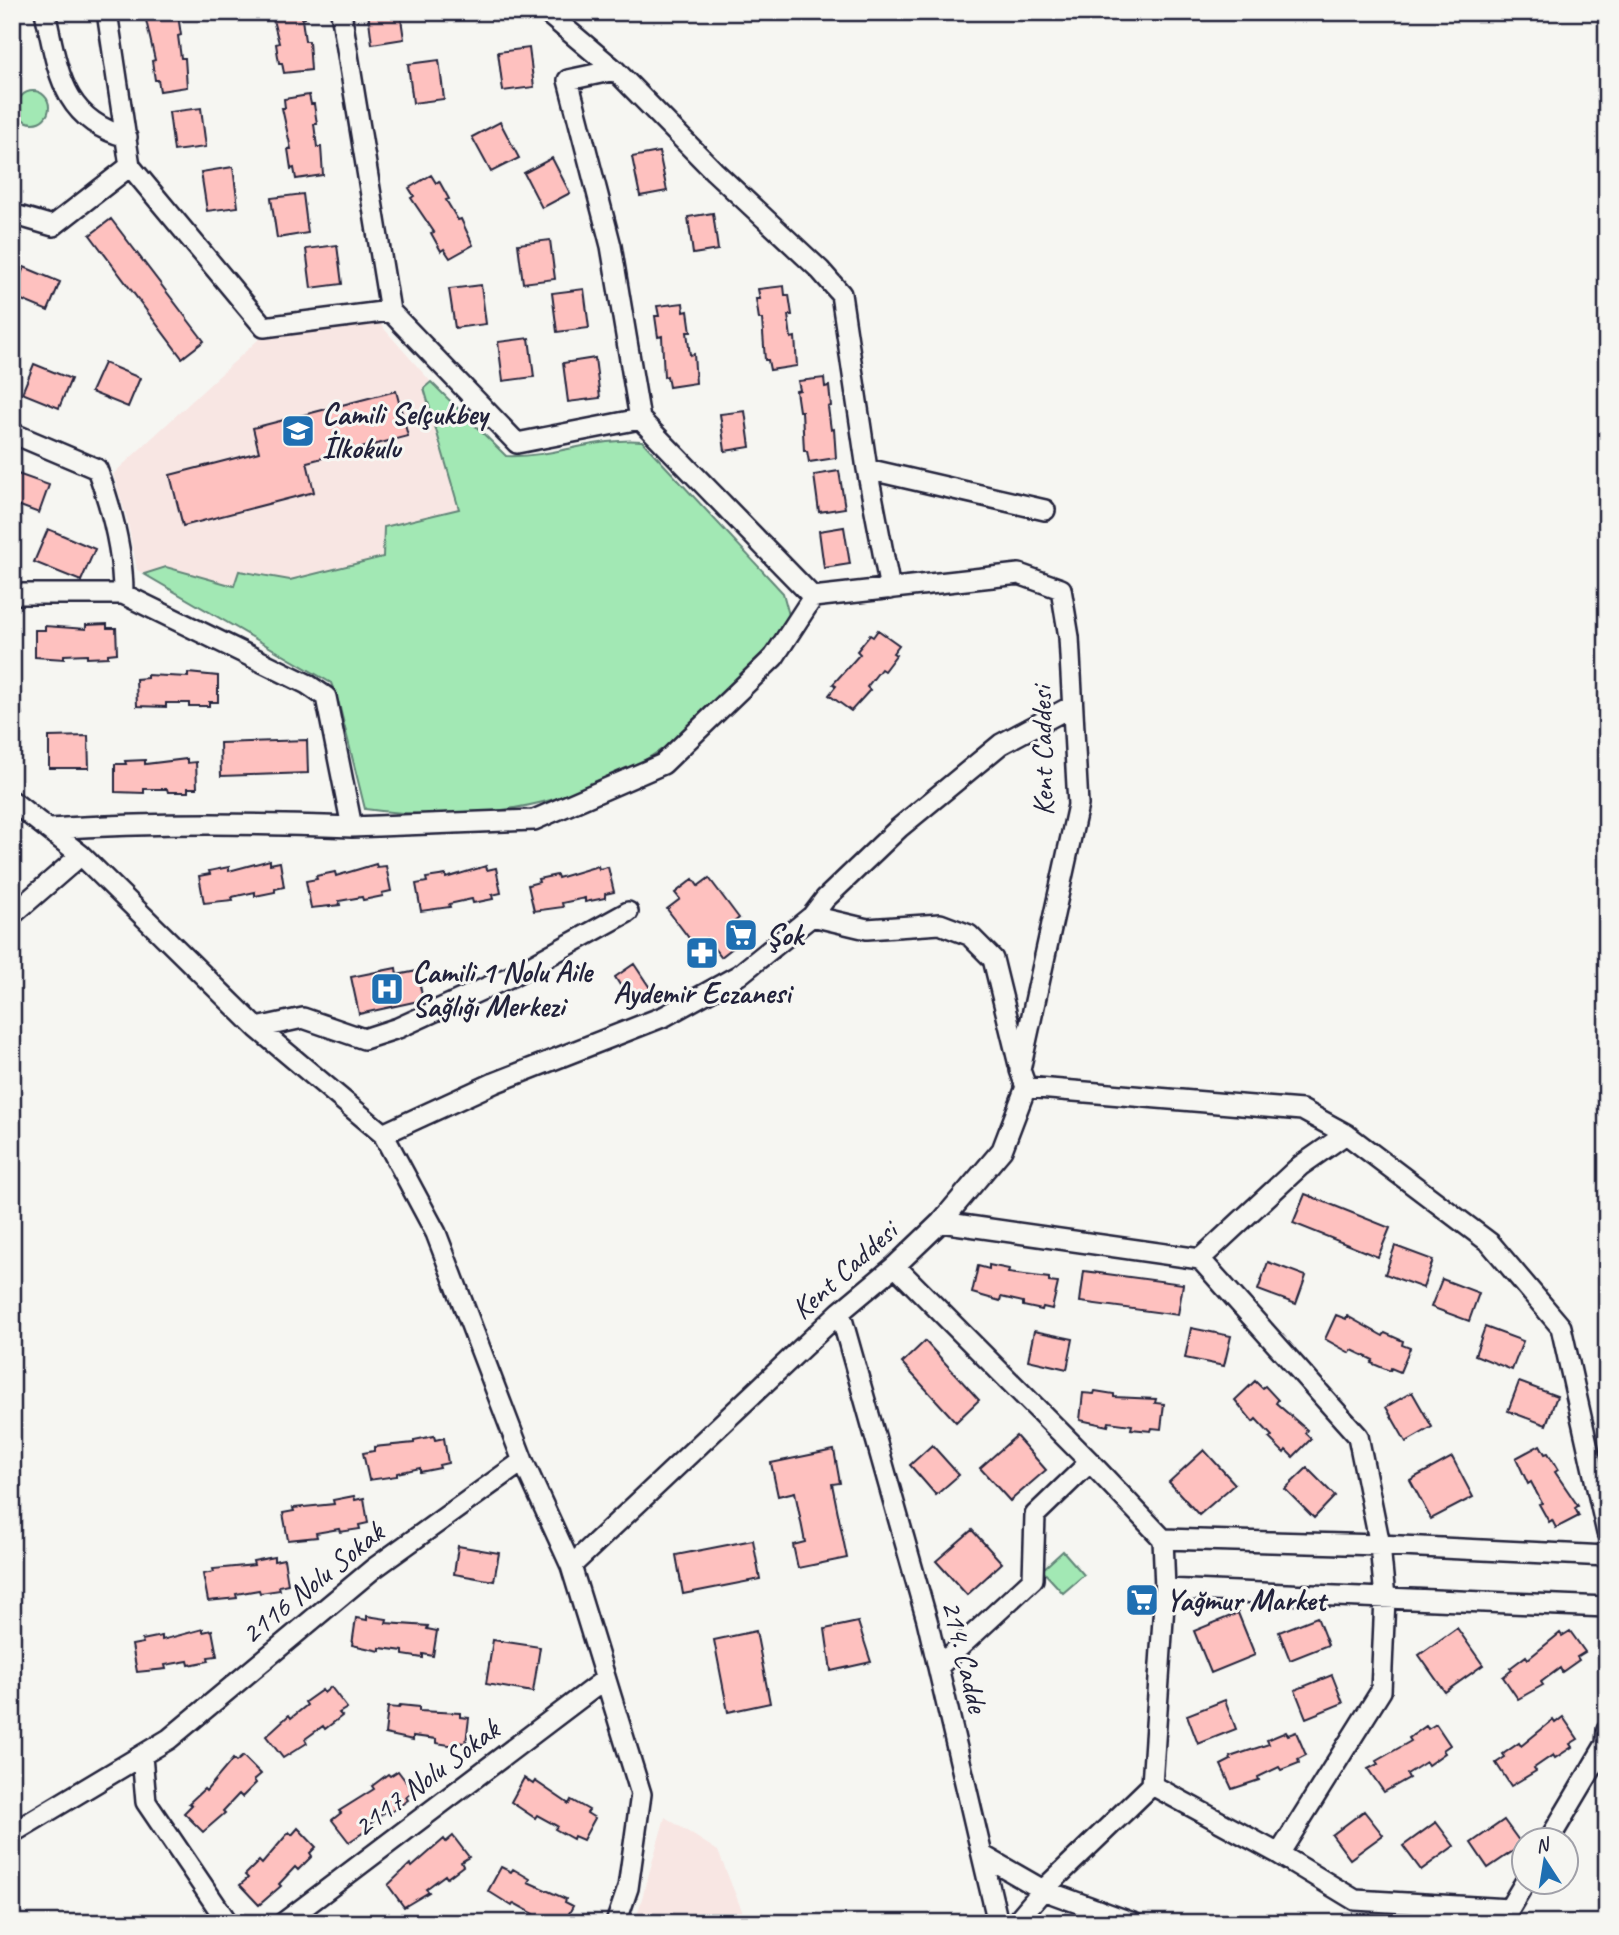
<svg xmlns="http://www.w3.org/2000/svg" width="1619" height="1935" font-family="Caveat,sans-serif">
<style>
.built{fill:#f8e6e3}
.green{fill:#a2e8b4;stroke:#628578;stroke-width:2}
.building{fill:#fec1bf;stroke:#22223b;stroke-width:2}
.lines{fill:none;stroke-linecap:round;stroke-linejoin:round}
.minor-casing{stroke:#22223b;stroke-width:24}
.minor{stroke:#f6f6f2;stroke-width:19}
.labels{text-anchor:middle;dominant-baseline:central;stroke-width:6;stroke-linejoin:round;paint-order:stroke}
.poi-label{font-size:30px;font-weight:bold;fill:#22223b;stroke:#f6f6f2;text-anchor:start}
.street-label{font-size:30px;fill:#22223b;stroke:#f6f6f2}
</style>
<rect width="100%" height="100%" fill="#f6f6f2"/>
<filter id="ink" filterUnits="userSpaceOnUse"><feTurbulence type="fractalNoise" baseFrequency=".0143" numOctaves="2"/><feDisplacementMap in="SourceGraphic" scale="14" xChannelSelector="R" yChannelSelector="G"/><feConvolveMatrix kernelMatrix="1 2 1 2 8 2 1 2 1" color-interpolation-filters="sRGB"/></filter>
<g filter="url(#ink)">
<path class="built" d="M 380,324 L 431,382 L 424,388 L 460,509 L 385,527 L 383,557 L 290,580 L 239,571 L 234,586 L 166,567 L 144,574 L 137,570 L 127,519 L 113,474 L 260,338 Z
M 665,1817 L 718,1851 L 747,1923 L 635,1923 Z"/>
<path class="green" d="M17 107a16 16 0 1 1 32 0a16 16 0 1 1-32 0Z
M 431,382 L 506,456 C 552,458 597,437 642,441 L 783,593 L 789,615 C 691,770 546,834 365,809 L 339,704 L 331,683 L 144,574 L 166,567 L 234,586 L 239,571 L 290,580 L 383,557 L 384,527 L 459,509 L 424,388 Z
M 1063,1551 L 1084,1575 L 1063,1593 L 1042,1570 Z"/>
<path class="building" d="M 148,12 L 178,15 L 181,35 L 178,36 L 181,58 L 185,58 L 187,87 L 160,91 L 158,80 L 155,80 L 152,61 L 155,60 L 146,20 L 149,19 Z
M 271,12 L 305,12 L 305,18 L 302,19 L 305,41 L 309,41 L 311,70 L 284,73 L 282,63 L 279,63 L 276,44 L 279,43 Z
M 368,12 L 400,12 L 404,39 L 372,44 Z
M 529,48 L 534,87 L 503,91 L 498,52 Z
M 439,60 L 444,99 L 413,103 L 408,64 Z
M 309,95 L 311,104 L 314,104 L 317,124 L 314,124 L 317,147 L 321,147 L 323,175 L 296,179 L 294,168 L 291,169 L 288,149 L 291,149 L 282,108 L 285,108 L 284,99 Z
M 201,108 L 206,147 L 174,151 L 169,112 Z
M 500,122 L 519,158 L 491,172 L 472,137 Z
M 659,152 L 667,191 L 640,196 L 632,157 Z
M 552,158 L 570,193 L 542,208 L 524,173 Z
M 233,167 L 238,207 L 207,211 L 201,172 Z
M 431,175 L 436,183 L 439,181 L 449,199 L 446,200 L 458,220 L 461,219 L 473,245 L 450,258 L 444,249 L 441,251 L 431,233 L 434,232 L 411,198 L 414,196 L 409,188 Z
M 303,194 L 308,233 L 277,238 L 271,198 Z
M 713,213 L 718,250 L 693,254 L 688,217 Z
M 111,219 L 204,341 L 182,358 L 90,235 Z
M 550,240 L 555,279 L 523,283 L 518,244 Z
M 337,245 L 342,284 L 311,288 L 306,249 Z
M 24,267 L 60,282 L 48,311 L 12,296 Z
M 481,285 L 486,324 L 455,328 L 449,289 Z
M 784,286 L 785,295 L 789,295 L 792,315 L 788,315 L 791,338 L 795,337 L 797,366 L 770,370 L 768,360 L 765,360 L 762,319 L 759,319 L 756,299 L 760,299 L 758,289 Z
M 584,289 L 589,328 L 557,332 L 552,293 Z
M 683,303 L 684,312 L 688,311 L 691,332 L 687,332 L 690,355 L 694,354 L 696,383 L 669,387 L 667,376 L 664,377 L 662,336 L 658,337 L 655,316 L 659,316 L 657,306 Z
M 529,338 L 534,377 L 503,381 L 498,342 Z
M 595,358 L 600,398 L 568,402 L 563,363 Z
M 104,363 L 140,378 L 128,407 L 91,392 Z
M 34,364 L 71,379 L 59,408 L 22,393 Z
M 824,378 L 825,387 L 829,386 L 831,406 L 828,407 L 831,430 L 834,429 L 836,458 L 809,462 L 807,451 L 804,451 L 802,411 L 799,411 L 796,391 L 800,390 L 798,381 Z
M 396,391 L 408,436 L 307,462 L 314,492 L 183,526 L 170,475 L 259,452 L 253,428 Z
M 745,411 L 750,447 L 725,451 L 720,414 Z
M 839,471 L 845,508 L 819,512 L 814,475 Z
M 12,472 L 49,485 L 39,513 L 12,503 Z
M 844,527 L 850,564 L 824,568 L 819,531 Z
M 48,529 L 95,549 L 81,581 L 34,562 Z
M 107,624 L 107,628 L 116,628 L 117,653 L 108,654 L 108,657 L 87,658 L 87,654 L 64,655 L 64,659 L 35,657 L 35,630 L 45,630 L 45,626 L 86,629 L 86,625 Z
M 878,630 L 899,645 L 893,653 L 896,655 L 884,671 L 881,669 L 867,687 L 870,690 L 851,711 L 829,695 L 836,686 L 833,684 L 860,654 L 857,651 L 870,635 L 873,637 Z
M 188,673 L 218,676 L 218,702 L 209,702 L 209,706 L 189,706 L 189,703 L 166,703 L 166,707 L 137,706 L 136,679 L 147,678 L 147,675 L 188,677 Z
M 18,687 L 22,718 L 12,720 L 12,688 Z
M 88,736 L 89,768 L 49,768 L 49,737 Z
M 307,740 L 308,773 L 221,776 L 220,743 Z
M 187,759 L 187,763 L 196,762 L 197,788 L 188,788 L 188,792 L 168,792 L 167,789 L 144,789 L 144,793 L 115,792 L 115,764 L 126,764 L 125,761 L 145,760 L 145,764 Z
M 270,860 L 270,864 L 280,862 L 284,887 L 275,889 L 275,892 L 255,896 L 255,892 L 232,897 L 233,900 L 204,903 L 199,876 L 210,874 L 209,871 L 229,867 L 229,871 Z
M 376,864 L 377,867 L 386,866 L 391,891 L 382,893 L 383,896 L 363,900 L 362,897 L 339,901 L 340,905 L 311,908 L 306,881 L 317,879 L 316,876 L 335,872 L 336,876 Z
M 486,866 L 487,870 L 496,868 L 501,893 L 492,895 L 493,899 L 473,903 L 472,899 L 449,904 L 450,907 L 421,911 L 416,884 L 427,882 L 426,878 L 446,875 L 446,878 Z
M 598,866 L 599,869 L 608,867 L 614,892 L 605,894 L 605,898 L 585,902 L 585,898 L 562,903 L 563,907 L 534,911 L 528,885 L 539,882 L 538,879 L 557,875 L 558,878 Z
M 709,878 L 739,918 L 727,928 L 739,943 L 721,957 L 706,938 L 695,946 L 667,909 L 680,899 L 675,893 L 693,879 L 698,886 Z
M 634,964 L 652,991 L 632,1004 L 615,977 Z
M 396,968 L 397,975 L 417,971 L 423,1000 L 359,1014 L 351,977 Z
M 1305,1194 L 1390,1228 L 1378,1257 L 1293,1223 Z
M 1395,1246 L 1433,1260 L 1423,1288 L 1385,1274 Z
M 1268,1262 L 1306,1276 L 1296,1304 L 1258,1290 Z
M 989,1265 L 1009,1269 L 1008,1273 L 1049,1278 L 1049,1282 L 1058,1283 L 1052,1309 L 1043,1307 L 1042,1310 L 1023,1306 L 1023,1302 L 1001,1297 L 1000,1301 L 972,1293 L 978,1266 L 989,1269 Z
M 1084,1271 L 1183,1284 L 1178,1315 L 1080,1302 Z
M 1442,1279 L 1479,1293 L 1469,1321 L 1431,1307 Z
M 1336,1315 L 1346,1319 L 1347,1316 L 1383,1336 L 1385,1333 L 1403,1341 L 1402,1345 L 1410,1348 L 1400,1372 L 1391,1368 L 1390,1371 L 1371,1363 L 1373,1360 L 1352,1350 L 1350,1353 L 1325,1339 Z
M 1485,1327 L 1523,1341 L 1512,1370 L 1475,1355 Z
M 1191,1328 L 1231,1336 L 1224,1366 L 1185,1358 Z
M 1034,1331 L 1073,1339 L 1067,1369 L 1028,1360 Z
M 925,1341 L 979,1400 L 956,1422 L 902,1363 Z
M 1255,1381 L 1262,1388 L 1265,1386 L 1278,1400 L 1276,1403 L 1307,1430 L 1305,1433 L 1311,1439 L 1293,1457 L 1286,1450 L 1284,1453 L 1269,1438 L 1272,1436 L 1256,1419 L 1253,1422 L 1235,1400 Z
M 1519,1382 L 1557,1396 L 1546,1425 L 1508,1411 Z
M 1095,1391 L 1114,1394 L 1114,1397 L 1156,1399 L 1155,1403 L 1164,1404 L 1161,1429 L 1152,1428 L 1151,1431 L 1131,1429 L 1132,1425 L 1109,1422 L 1108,1426 L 1080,1420 L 1083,1393 L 1094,1394 Z
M 1412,1392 L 1432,1427 L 1406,1442 L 1386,1407 Z
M 434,1436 L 435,1440 L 444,1438 L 448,1463 L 439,1465 L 440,1468 L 420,1472 L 420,1468 L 397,1473 L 397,1476 L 369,1480 L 363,1453 L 374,1451 L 374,1447 L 414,1443 L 414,1440 Z
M 1016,1436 L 1046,1470 L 1010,1501 L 980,1468 Z
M 932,1445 L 959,1475 L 936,1495 L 910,1465 Z
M 1540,1445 L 1545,1454 L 1548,1453 L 1558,1470 L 1555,1472 L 1578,1506 L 1575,1508 L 1579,1516 L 1556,1528 L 1552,1520 L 1549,1522 L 1539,1504 L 1542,1503 L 1531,1482 L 1528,1484 L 1516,1458 Z
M 834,1450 L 840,1483 L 832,1484 L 847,1558 L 798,1568 L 793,1545 L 805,1542 L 795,1492 L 778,1496 L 771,1463 Z
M 1204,1450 L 1235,1484 L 1199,1515 L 1169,1482 Z
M 1452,1457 L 1473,1497 L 1431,1519 L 1410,1480 Z
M 1307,1468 L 1335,1496 L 1314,1518 L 1285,1489 Z
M 354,1496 L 355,1500 L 364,1498 L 368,1523 L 359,1525 L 360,1529 L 340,1532 L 339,1529 L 316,1533 L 317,1537 L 288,1540 L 283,1513 L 294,1511 L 293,1508 L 334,1504 L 333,1500 Z
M 972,1530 L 1002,1563 L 967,1595 L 936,1561 Z
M 753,1540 L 760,1579 L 683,1594 L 676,1555 Z
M 458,1546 L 499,1553 L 494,1581 L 454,1574 Z
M 274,1557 L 274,1561 L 284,1559 L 288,1584 L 279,1586 L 280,1590 L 260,1593 L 259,1590 L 236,1594 L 237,1598 L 208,1601 L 203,1574 L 214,1572 L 213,1569 L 254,1565 L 253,1561 Z
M 1135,1590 L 1149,1591 L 1148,1611 L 1134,1610 Z
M 1238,1613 L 1255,1655 L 1211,1673 L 1194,1631 Z
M 367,1616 L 387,1619 L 386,1623 L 428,1626 L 427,1629 L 437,1631 L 433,1656 L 423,1654 L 423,1658 L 403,1655 L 403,1651 L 380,1648 L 380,1651 L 352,1645 L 356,1618 L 367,1620 Z
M 1317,1617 L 1328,1645 L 1290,1660 L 1279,1632 Z
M 858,1622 L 871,1662 L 831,1671 L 825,1629 Z
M 1457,1628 L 1483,1665 L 1445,1692 L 1419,1655 Z
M 203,1629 L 203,1632 L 212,1630 L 217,1656 L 208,1657 L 209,1661 L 189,1665 L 188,1661 L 165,1665 L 166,1669 L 137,1672 L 132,1645 L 143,1643 L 142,1640 L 162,1636 L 162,1640 Z
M 756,1631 L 770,1703 L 728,1712 L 714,1640 Z
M 1570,1631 L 1585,1652 L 1577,1657 L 1579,1660 L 1562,1672 L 1560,1668 L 1541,1682 L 1543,1685 L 1518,1699 L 1503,1677 L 1512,1670 L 1510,1668 L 1526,1656 L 1528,1659 L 1560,1633 L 1562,1636 Z
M 493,1640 L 540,1647 L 533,1692 L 486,1684 Z
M 1332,1675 L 1343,1703 L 1306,1718 L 1295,1690 Z
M 331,1687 L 347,1708 L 339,1713 L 342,1716 L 325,1729 L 323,1726 L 305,1739 L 307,1743 L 283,1758 L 266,1736 L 289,1715 L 291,1718 L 307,1705 L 305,1702 L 322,1690 L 324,1693 Z
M 1225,1700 L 1236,1729 L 1198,1744 L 1187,1715 Z
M 400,1705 L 419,1707 L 419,1711 L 460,1713 L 460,1717 L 469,1718 L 466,1743 L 456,1742 L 456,1746 L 436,1743 L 436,1739 L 413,1736 L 413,1740 L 385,1734 L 388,1707 L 399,1708 Z
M 1563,1717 L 1578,1739 L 1570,1744 L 1572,1747 L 1555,1758 L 1553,1755 L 1534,1768 L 1536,1771 L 1511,1786 L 1496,1763 L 1505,1757 L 1503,1754 L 1519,1743 L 1521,1746 L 1553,1720 L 1555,1723 Z
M 1436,1724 L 1450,1745 L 1443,1750 L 1445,1753 L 1428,1765 L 1426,1762 L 1407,1774 L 1409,1778 L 1384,1792 L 1368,1769 L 1378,1764 L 1376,1761 L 1411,1741 L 1409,1738 L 1426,1726 L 1428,1729 Z
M 1286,1732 L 1288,1735 L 1296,1732 L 1306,1755 L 1298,1759 L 1299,1763 L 1281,1770 L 1279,1767 L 1258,1777 L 1259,1780 L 1232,1789 L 1221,1765 L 1231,1760 L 1230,1757 L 1269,1744 L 1267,1740 Z
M 243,1756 L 261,1774 L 254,1780 L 256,1783 L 242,1797 L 239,1794 L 223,1811 L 225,1813 L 203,1832 L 184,1813 L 192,1805 L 189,1803 L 204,1789 L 206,1791 L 233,1759 L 236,1762 Z
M 398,1771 L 413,1791 L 406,1797 L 408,1800 L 391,1812 L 389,1809 L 371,1823 L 373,1826 L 349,1842 L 332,1820 L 341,1813 L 339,1811 L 374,1789 L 372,1786 L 388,1774 L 390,1776 Z
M 524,1778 L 533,1784 L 535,1781 L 569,1804 L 571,1800 L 589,1810 L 587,1813 L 595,1818 L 583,1840 L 574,1836 L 573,1839 L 555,1829 L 557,1826 L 537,1815 L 535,1818 L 511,1802 Z
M 1364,1811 L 1383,1835 L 1350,1859 L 1332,1835 Z
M 1504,1820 L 1522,1845 L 1488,1868 L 1471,1843 Z
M 1436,1822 L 1454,1846 L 1421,1870 L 1403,1846 Z
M 298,1828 L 316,1847 L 310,1853 L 312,1856 L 298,1870 L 295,1867 L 279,1884 L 281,1886 L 259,1905 L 240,1885 L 248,1878 L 245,1875 L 259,1861 L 262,1864 L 289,1832 L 292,1835 Z
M 453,1836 L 469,1857 L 461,1862 L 463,1866 L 447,1878 L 445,1875 L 426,1889 L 429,1892 L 404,1907 L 388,1885 L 410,1864 L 412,1867 L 444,1839 L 446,1842 Z
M 501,1867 L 511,1872 L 513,1869 L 530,1879 L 528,1882 L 566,1899 L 565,1902 L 573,1906 L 564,1923 L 542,1923 L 533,1918 L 534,1914 L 514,1903 L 512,1906 L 488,1891 Z"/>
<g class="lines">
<defs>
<path id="minor" d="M 45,12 C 58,69 61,120 127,137
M 341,12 L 390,311
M 546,12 L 615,70
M 130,166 L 264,327 L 390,311 L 517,443 L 640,419
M 12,214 L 53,226 L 130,166 L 107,12
M 12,433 L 97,469 C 112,509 123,551 123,594 L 307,684 L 326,697 L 352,827 C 252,823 151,822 51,829
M 867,469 L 1045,510
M 12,594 L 123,594
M 12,801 L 81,855 L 257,1028 L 383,1134 L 436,1233 L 523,1461 L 571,1566
M 352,827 L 534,820 L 663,764 L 774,657 L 813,597
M 12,915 L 81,855
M 257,1028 L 303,1018 L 364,1039 L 398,1028 L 512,976 L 628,912
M 1019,1065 L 993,959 L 969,935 L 940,924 L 867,929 L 812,916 L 825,899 L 899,828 L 1001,744 L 1072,706
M 1026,1087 L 1302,1110 L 1346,1134
M 383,1134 L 494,1083 L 665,1016 L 739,975 L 812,916
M 941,1222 L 1200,1259 L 1358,1436 L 1380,1545 L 1385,1598 L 1381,1691 L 1279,1854
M 1200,1259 L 1300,1166 L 1346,1134 L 1490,1243 L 1561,1327 L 1607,1533
M 895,1266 L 1090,1462 L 1163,1539
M 840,1312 L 927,1620 L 982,1855 L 1043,1890 L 1133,1923
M 1165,1589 L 1607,1607
M 938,1667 L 1033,1579 L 1035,1515 L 1090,1462
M 142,1756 L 146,1802 L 228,1923
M 1152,1785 L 1279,1854 L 1355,1900 L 1509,1909 L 1525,1882
M 12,1833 L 169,1739 L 373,1569 L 523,1461
M 1549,1840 L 1606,1744 L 1607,1730
M 982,1855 L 998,1923
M 283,1923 L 604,1680
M 616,1923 L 628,1888 L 641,1794 L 571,1566 L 840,1312 L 895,1266 L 941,1222 L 1002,1150 L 1026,1087 L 1020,1070 L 1078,805 L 1069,637 L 1061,589 L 1019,574 L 813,597 L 640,419 L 611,246 L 568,80 L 615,70 L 714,171 L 820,270 L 841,294 L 867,469 L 890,589
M 1015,1923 L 1043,1890 L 1152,1785 L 1165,1589 L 1163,1539 L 1380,1545 L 1607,1556"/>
</defs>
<use href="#minor" class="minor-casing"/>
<use href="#minor" class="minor"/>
</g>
</g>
<defs>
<symbol id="school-square" viewBox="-11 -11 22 22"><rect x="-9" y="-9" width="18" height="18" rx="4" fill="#1f6fb2" stroke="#f6f6f2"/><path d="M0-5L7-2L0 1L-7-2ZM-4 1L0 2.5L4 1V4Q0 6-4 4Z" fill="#fff"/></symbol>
<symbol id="supermarket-square" viewBox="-11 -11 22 22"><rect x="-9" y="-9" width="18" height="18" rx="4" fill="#1f6fb2" stroke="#f6f6f2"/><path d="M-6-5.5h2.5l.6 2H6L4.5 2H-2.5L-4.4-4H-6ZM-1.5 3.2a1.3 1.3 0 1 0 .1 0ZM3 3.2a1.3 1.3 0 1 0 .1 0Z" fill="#fff"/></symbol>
<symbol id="pharmacy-square" viewBox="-11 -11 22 22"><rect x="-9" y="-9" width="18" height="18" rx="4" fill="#1f6fb2" stroke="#f6f6f2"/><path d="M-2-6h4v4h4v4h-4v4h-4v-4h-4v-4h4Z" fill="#fff"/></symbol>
<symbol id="hospital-square" viewBox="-11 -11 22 22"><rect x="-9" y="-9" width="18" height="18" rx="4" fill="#1f6fb2" stroke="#f6f6f2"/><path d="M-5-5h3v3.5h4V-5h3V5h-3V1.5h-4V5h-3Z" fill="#fff"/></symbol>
</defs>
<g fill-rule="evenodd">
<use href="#school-square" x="279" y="412" width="38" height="38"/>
<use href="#supermarket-square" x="722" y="916" width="38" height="38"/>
<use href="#pharmacy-square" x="683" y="934" width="38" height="38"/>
<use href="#hospital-square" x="368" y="970" width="38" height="38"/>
<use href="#supermarket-square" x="1123" y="1581" width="38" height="38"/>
</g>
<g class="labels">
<g class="poi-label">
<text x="322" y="414">Camili Selçukbey<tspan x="322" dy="34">İlkokulu</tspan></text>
<text x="766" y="935">Şok</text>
<text x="412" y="972">Camili 1 Nolu Aile<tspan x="412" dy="34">Sağlığı Merkezi</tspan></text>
<text x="702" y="993" text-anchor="middle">Aydemir Eczanesi</text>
<text x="1166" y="1600">Yağmur Market</text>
</g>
<g class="street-label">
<text transform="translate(1042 751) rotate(-91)">Kent Caddesi</text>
<text transform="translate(844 1270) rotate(-42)">Kent Caddesi</text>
<text transform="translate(312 1583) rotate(-39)">2116 Nolu Sokak</text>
<text transform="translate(965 1656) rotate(76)">214. Cadde</text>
<text transform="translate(426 1778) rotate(-37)">2117 Nolu Sokak</text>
</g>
</g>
<rect width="1619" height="1935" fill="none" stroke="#f6f6f2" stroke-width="42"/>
<rect x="21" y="21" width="1577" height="1893" fill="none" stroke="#22223b" stroke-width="2.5" filter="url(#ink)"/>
<g transform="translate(1545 1861) rotate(348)"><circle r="33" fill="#f6f6f2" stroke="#a1a1a9" stroke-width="2"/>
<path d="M0-5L12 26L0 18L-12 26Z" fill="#1f6fb2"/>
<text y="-10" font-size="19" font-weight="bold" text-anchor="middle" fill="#22223b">N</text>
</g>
</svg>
